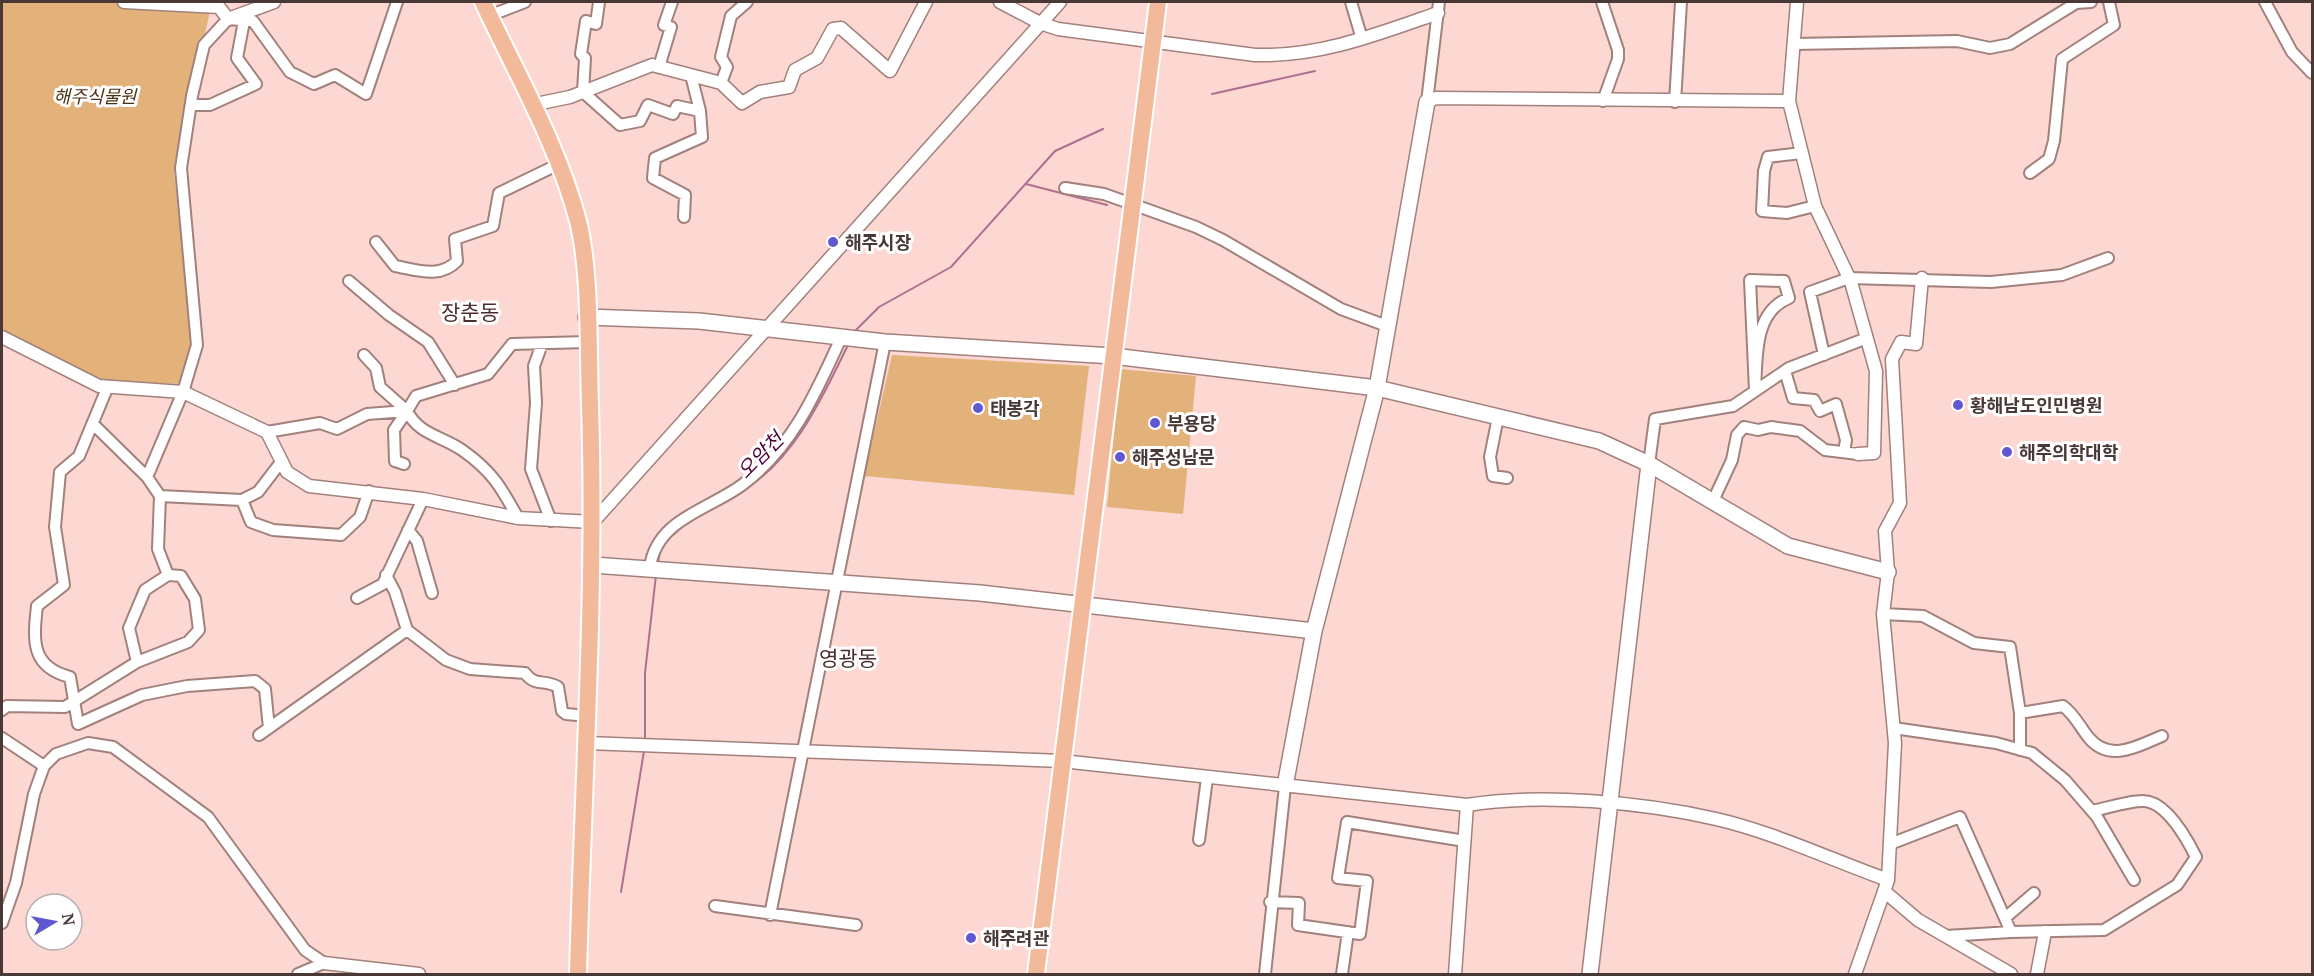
<svg xmlns="http://www.w3.org/2000/svg" width="2314" height="976" font-family="'PT Serif','Noto Sans KR',serif">
<style>
.green{fill:#e3b17a}
.lines{fill:none;stroke-linecap:round;stroke-linejoin:round}
.stream{stroke:#ae6f91;stroke-width:2}
.minor-casing{stroke:#a2807c;stroke-width:14}
.tertiary-casing{stroke:#a2807c;stroke-width:15}
.secondary-casing{stroke:#a2807c;stroke-width:18}
.primary-casing{stroke:#fff;stroke-width:20}
.minor{stroke:#fff;stroke-width:10}
.tertiary{stroke:#fff;stroke-width:12}
.secondary{stroke:#fff;stroke-width:15}
.primary{stroke:#f3b99b;stroke-width:16}
.poi-dot{fill:#6058d1;stroke:#fff;stroke-width:2}
.labels{text-anchor:middle;dominant-baseline:central;stroke-width:6;stroke-linejoin:round;paint-order:stroke}
.park-label{font-size:18px;font-style:italic;fill:#4b3011;stroke:#fff}
.poi-label{font-size:18px;font-weight:bold;fill:#483937;stroke:#fff;text-anchor:start}
.water-label{font-size:20px;font-style:italic;fill:#4d0137;stroke:#fff}
.quarter-label{font-size:21px;fill:#4b2e2b;stroke:#fff}
</style>
<rect width="100%" height="100%" fill="#fdd7d2"/>
<path class="green" d="M 2,2 L 212,2 L 174,173 L 193,344 L 183,384 L 103,381 L 2,332 Z
M 892,355 L 1089,366 L 1074,495 L 864,476 Z
M 1120,369 L 1196,376 L 1183,514 L 1107,507 Z"/>
<g class="lines">
<path class="stream" d="M 1212,94 L 1315,71
M 1026,184 L 1107,205
M 854,332 L 879,307 L 951,267 L 1055,151 L 1103,129
M 738,493 C 793,464 823,396 849,343
M 673,535 L 684,525
M 658,563 L 660,551
M 645,742 L 645,673 L 656,575
M 621,892 L 644,751"/>
<defs>
<path id="minor" d="M 599,2 L 596,24 L 586,21 L 581,54 L 585,58 L 583,92 L 620,125 L 640,121 L 648,105 L 673,114 L 677,106 L 700,111
M 1351,2 L 1362,39
M 1602,2 L 1618,50 L 1618,59 L 1603,101
M 2265,2 L 2292,52 L 2312,73
M 489,16 L 525,2
M 1794,44 L 1957,41 L 1990,48 L 2010,44 L 2076,3 L 2091,2
M 659,67 L 671,27 L 664,25 L 672,2
M 721,83 L 727,67 L 721,57 L 731,16 L 747,2
M 1427,102 L 1439,2
M 1675,102 L 1681,2
M 191,105 L 210,105 L 256,84 L 237,58 L 244,21
M 1802,153 L 1768,157 L 1764,171 L 1762,211 L 1787,213 L 1815,206
M 2030,173 L 2049,159 L 2054,141 L 2062,59 L 2114,25 L 2109,2
M 1065,188 L 1104,194 L 1196,227 L 1223,240 L 1341,309 L 1387,326
M 684,217 L 685,195 L 653,178 L 655,158 L 702,137 L 700,111 L 691,75
M 376,242 L 395,266 C 417,270 440,279 457,261 L 455,239 L 493,226 L 499,193 L 559,164
M 1750,280 L 1784,281 L 1789,298 C 1753,312 1757,359 1755,391 Z
M 349,281 L 389,315 L 428,342 L 455,385
M 542,344 L 534,366 L 536,403 L 531,469 L 551,521
M 1824,355 L 1810,292 L 1849,278 L 1991,282 L 2062,275 L 2108,258
M 1785,371 L 1793,398 L 1814,400 L 1820,411 L 1836,404 L 1846,440 L 1844,452
M 108,386 L 79,456 L 60,472 L 55,527 L 64,585 L 37,606 C 33,641 31,667 70,677 L 78,724 L 142,695 L 187,686 L 255,681 L 265,689 L 269,728
M 1498,417 L 1490,457 L 1493,476 L 1507,478
M 93,424 L 147,477
M 267,432 L 320,423 L 337,429 L 367,414 L 407,411 L 380,387 L 376,368 L 364,355
M 281,462 L 258,492 L 242,500 L 160,496 L 147,477 L 183,392 L 197,345 L 181,168 L 192,96 L 204,45 L 228,19 L 253,21 L 290,72 L 314,84 L 335,75 L 366,94 L 397,2
M 404,464 L 395,461 L 394,430 L 407,411
M 1649,464 L 1655,419 L 1733,406 L 1789,368 L 1867,338
M 160,496 L 158,549 L 168,575 L 145,590 L 129,628 L 137,662 L 188,642 L 199,630 L 195,599 L 181,576 L 168,575
M 242,500 L 251,522 L 273,530 L 341,535 L 360,517 L 369,491
M 1712,503 L 1732,460 L 1737,435 L 1744,427 L 1758,430 L 1771,427 L 1800,431 L 1825,450 L 1858,454
M 518,518 C 501,487 492,471 462,450 C 442,436 419,435 407,411 L 416,396 L 488,374 L 512,344 L 588,342
M 408,530 L 417,541 L 432,593
M 650,567 C 657,519 708,510 742,485 C 792,448 816,393 841,338
M 386,575 L 395,592 L 407,630
M 357,598 L 383,584 L 423,499
M 1883,614 L 1923,616 L 1974,643 L 2010,647 L 2020,713 L 2020,750
M 2,710 L 7,706 L 65,707 L 137,662
M 2020,713 L 2063,706 C 2075,715 2080,727 2089,738 C 2110,763 2138,746 2162,736
M 1894,728 L 1996,743 L 2032,753 L 2065,780 L 2097,817 L 2134,880
M 259,735 L 407,630 L 446,660 L 470,669 L 525,673 C 535,687 545,679 558,687 L 562,711 L 566,714 L 588,716
M 2,738 L 44,766
M 1199,840 L 1207,778
M 1890,844 L 1960,817 L 2011,932 L 1946,936
M 1270,902 L 1299,903 L 1298,925 L 1360,934 L 1367,881 L 1338,878 L 1347,822 L 1465,841
M 715,906 L 856,925
M 770,915 L 885,342
M 2005,918 L 2034,893
M 2,923 L 16,883 L 34,794 L 44,766 L 56,754 L 88,743 L 113,747 L 208,817 L 305,950 L 324,963
M 2011,932 L 2104,930 L 2177,885 L 2196,857 C 2187,839 2166,801 2143,801 C 2127,801 2108,808 2092,811
M 298,974 L 324,963
M 1265,974 L 1285,786
M 1342,974 L 1348,932"/>
<path id="tertiary" d="M 124,2 L 219,7 L 228,19 L 274,2
M 1000,2 L 1040,23 L 1058,29 L 1255,55 C 1320,57 1378,34 1438,13
M 1797,2 L 1789,101 L 1815,206 L 1851,282 L 1876,371 L 1874,453 L 1858,454
M 1427,102 L 1436,98 L 1789,101
M 531,105 L 570,97 L 652,65 L 721,83 L 742,103 L 760,92 L 789,87 L 795,70 L 817,58 L 833,29 L 841,28 L 890,71 L 926,2
M 2,337 L 99,386 L 183,392 L 267,432 L 287,472 L 309,486 L 423,499 L 518,518 L 593,522 L 1060,2
M 587,743 L 1062,761 L 1467,805 C 1542,793 1642,802 1716,819 C 1773,832 1832,860 1888,880
M 1884,891 L 1918,920 L 2011,974
M 324,963 L 419,974
M 1455,974 L 1467,805
M 1855,974 L 1888,880 L 1895,743 L 1883,614 L 1888,572 L 1885,531 L 1900,503 L 1892,359 L 1901,342 L 1916,344 L 1922,278
M 2037,974 L 2045,932"/>
<path id="secondary" d="M 586,317 L 699,321 L 885,342 L 1113,356 L 1377,388 L 1599,441 L 1649,464 L 1788,546 L 1888,572
M 593,565 L 980,593 L 1314,631
M 1285,786 L 1314,631 L 1377,388 L 1427,102
M 1590,974 L 1649,464"/>
<path id="primary" d="M 483,2 C 516,73 558,145 578,221 C 591,273 588,350 590,405 C 596,596 583,785 578,974
M 1036,974 L 1158,2"/>
</defs>
<use href="#minor" class="minor-casing"/>
<use href="#tertiary" class="tertiary-casing"/>
<use href="#secondary" class="secondary-casing"/>
<use href="#primary" class="primary-casing"/>
<use href="#minor" class="minor"/>
<use href="#tertiary" class="tertiary"/>
<use href="#secondary" class="secondary"/>
<use href="#primary" class="primary"/>
</g>
<g class="poi-dot">
<circle cx="833" cy="242" r="6"/>
<circle cx="1958" cy="405" r="6"/>
<circle cx="978" cy="408" r="6"/>
<circle cx="1155" cy="423" r="6"/>
<circle cx="2007" cy="452" r="6"/>
<circle cx="1120" cy="457" r="6"/>
<circle cx="971" cy="938" r="6"/>
</g>
<g class="labels">
<g class="park-label">
<text x="95" y="96">해주식물원</text>
</g>
<g class="poi-label">
<text x="845" y="242">해주시장</text>
<text x="1970" y="405">황해남도인민병원</text>
<text x="990" y="408">태봉각</text>
<text x="1167" y="423">부용당</text>
<text x="2019" y="452">해주의학대학</text>
<text x="1132" y="457">해주성남문</text>
<text x="983" y="938">해주려관</text>
</g>
<g class="water-label">
<text transform="translate(760 455) rotate(-45)">오암천</text>
</g>
<g class="quarter-label">
<text x="470" y="312">장춘동</text>
<text x="848" y="658">영광동</text>
</g>
</g>
<rect width="2314" height="976" fill="none" stroke="#483937" stroke-width="6"/>
<g transform="translate(54 922) rotate(80)"><circle r="28" fill="#ffffff" stroke="#b6b0af" stroke-width="1.5"/>
<path d="M0-4.5L10 22L0 15L-10 22Z" fill="#6058d1"/>
<text y="-9" font-size="16" font-weight="bold" text-anchor="middle" fill="#483937">N</text>
</g>
</svg>
